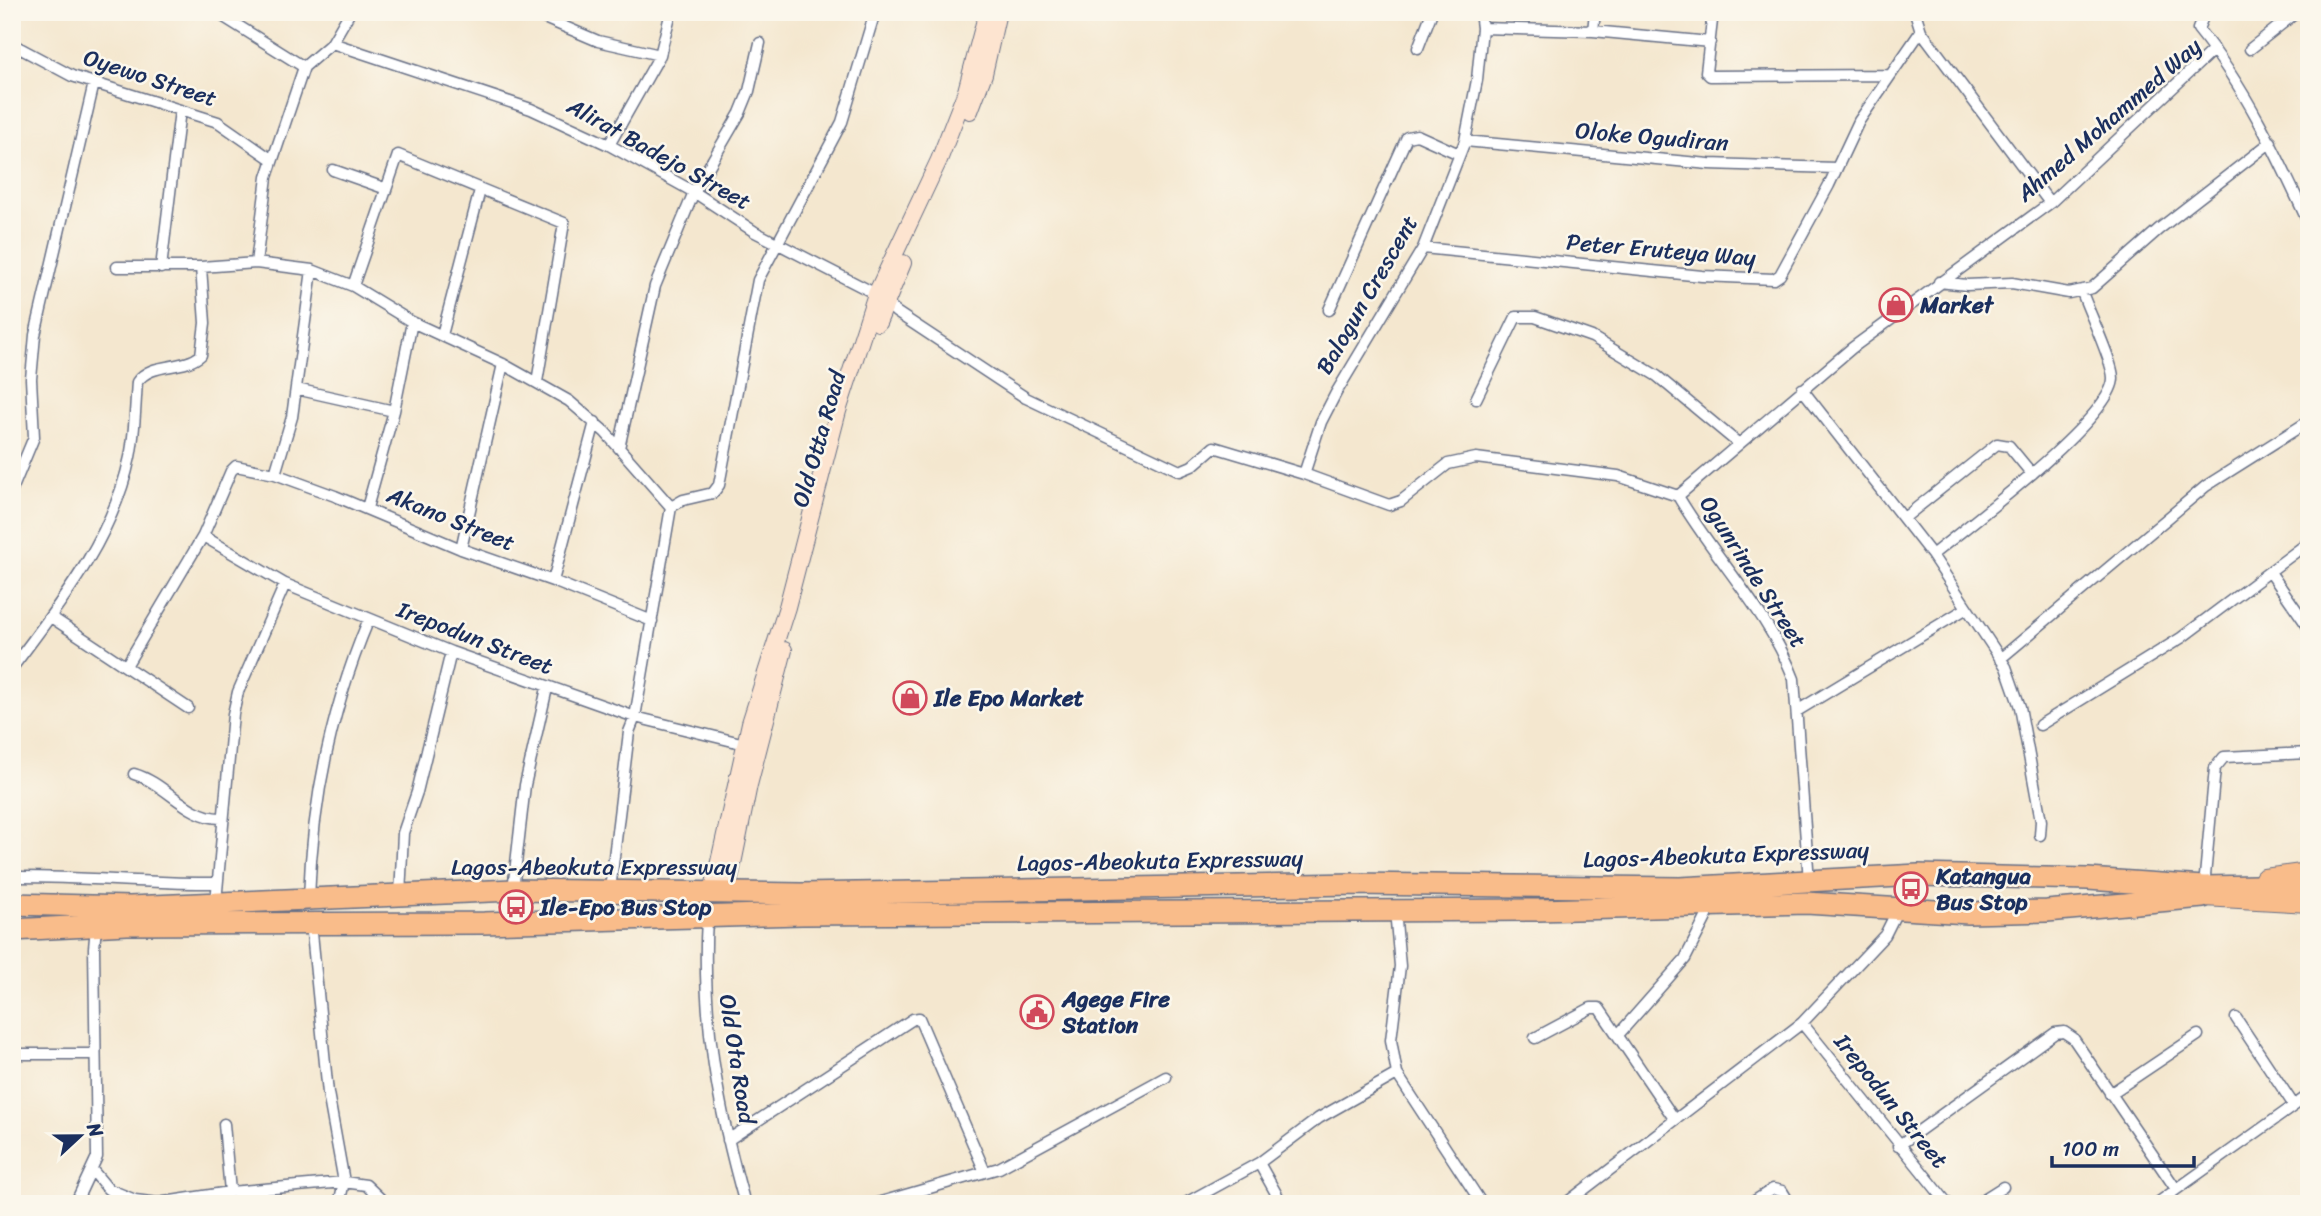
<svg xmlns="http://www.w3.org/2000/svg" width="2321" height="1216" font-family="Sriracha,sans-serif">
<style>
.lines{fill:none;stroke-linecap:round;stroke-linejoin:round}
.street-casing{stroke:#676f86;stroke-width:13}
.secondary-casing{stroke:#676f86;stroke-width:18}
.primary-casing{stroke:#676f86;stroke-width:20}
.highway-casing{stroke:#676f86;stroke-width:24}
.street{stroke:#fff;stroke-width:10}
.secondary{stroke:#fde4d0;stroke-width:16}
.primary{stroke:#f9bc8a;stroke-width:18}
.highway{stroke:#f9bc8a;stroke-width:21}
.labels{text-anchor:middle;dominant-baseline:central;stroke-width:5;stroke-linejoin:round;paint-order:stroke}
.street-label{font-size:23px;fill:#1b2f5e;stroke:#fbf7ec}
.poi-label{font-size:23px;font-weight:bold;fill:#1b2f5e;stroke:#fbf7ec;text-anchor:start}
</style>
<rect width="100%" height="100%" fill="#fbf7ec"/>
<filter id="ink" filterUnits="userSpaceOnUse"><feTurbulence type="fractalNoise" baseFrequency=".0143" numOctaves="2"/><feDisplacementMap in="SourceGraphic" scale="14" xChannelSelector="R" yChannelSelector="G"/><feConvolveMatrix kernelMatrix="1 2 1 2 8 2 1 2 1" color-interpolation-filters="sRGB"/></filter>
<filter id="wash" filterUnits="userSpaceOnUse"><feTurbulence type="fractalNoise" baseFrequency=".00686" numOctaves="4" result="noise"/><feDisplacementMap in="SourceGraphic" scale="28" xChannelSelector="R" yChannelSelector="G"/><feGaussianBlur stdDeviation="1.57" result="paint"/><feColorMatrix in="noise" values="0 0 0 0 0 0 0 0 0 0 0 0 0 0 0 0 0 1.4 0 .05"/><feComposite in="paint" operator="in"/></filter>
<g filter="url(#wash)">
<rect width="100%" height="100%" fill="#f4e7cf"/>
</g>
<g filter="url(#ink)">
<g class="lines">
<defs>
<path id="street" d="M 216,12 L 304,67
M 530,12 L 598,41 L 660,55
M 1713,12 L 1706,72 L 1710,76 L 1889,75
M 1915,12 L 1921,31 L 2050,203
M 2205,12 L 2198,29 C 2246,88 2277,155 2309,224
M 1482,28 L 1593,31 L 1710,42
M 1593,31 L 1595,12
M 332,43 L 531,109 L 609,145 L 694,192 L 755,232 L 876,294 L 896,312 L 1026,398 L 1180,471 L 1192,466 L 1214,447 L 1304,474 L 1389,505 L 1401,501 L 1448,464 L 1476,458 L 1618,476 L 1678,496
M 12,44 L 72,76 L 218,122 L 271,159
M 1418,48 L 1432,12
M 2250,49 L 2297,12
M 1465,141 L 1709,164 L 1836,168
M 609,145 L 660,55 L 671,12
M 333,170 L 384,188
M 1423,248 L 1702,276 L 1774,279 L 1780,275 L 1829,185 L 1859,121 L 1921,31
M 256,263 L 267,177 L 304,67 L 332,43 L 350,12
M 117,267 L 201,267
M 161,268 L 180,110
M 1939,282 L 1967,285 L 2012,283 L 2069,293 L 2092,288 L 2159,229 L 2271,142
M 353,286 L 398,155 L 564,223 L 537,382
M 1329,310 L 1407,137 L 1417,135 L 1459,154
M 442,335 L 480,190
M 296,389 L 394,411
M 1802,389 L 1932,555 L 2006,667 L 2020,707 L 2041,821 L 2040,835
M 1476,399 L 1516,317 L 1535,317 L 1592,337 L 1657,376 L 1739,444
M 619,448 L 655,286 L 694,192 L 740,113 L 749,91 L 760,43
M 275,474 L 292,417 L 312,270
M 1304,474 L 1321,422 L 1336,393 L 1423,248 L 1465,141 L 1477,80 L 1482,28 L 1480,12
M 12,490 L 34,437 L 31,379 L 35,335 L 94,83
M 1678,496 L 1852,348 L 2050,203 L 2214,49
M 1678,496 C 1714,558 1769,612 1794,679 L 1809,881
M 671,507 L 683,500 L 713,493 L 719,485 L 758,280 L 842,122 L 875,12
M 367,508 L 394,411 L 412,322
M 1904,518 L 1997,444 L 2009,446 L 2032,474
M 203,536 L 285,584 L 451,652 L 635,717 L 745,744
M 461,549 L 503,364
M 1932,555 C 1966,527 2113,418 2113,378 C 2113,362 2088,310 2082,292
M 2270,572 L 2309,628
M 553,581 L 595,422
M 51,617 L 188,708
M 2000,659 L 2206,486 L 2309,421
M 126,666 L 203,536 L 231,471 L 236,466 L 275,474 L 335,496 L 461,549 L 553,581 L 652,621
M 12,668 C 60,604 113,538 130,457 C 135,433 135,407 137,382 C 151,361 183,371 201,355 L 205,323 L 201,267 L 256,263 L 312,270 L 353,286 L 412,322 L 503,364 L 569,401 L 605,432 L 671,507 L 635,717 L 629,732 L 610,890
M 1797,711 L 1967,608
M 2040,725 L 2181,638 L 2309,542
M 134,774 C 166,783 188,819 222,818
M 12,877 C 81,876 148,884 217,883
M 2204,887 L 2215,768 L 2224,757 L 2309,753
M 513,890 L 525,785 L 547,688
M 400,896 L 403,833 L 417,792 L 451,652
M 309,898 C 312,801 331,709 369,619
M 216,902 L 233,714 L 238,692 L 285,584
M 1395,910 L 1400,966 L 1391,1040 L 1397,1074 L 1482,1204
M 707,918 C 701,1017 718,1109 745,1204
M 311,923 L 328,1093 L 344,1182 L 339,1204
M 2236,1018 L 2293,1104
M 1802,1023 L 1948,1204
M 1618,1035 L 1685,959 L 1712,906
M 1535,1038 L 1591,1008 L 1599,1008 L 1675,1120
M 12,1054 L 95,1054
M 2110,1094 L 2198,1035
M 224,1124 L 230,1192
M 728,1140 L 913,1019 L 919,1018 L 985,1172
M 1898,1146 L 2055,1033 L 2064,1032 L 2073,1038 L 2176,1189
M 1259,1163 L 1282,1204
M 93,1171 L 108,1189 L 135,1200 L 158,1203 L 230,1192 L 344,1182 L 366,1185 L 386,1204
M 12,1199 L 20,1204
M 75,1204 L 97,1157 L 94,948 L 96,927
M 874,1204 L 999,1168 L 1166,1077
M 1184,1204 L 1259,1163 L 1319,1118 L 1397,1074
M 1565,1204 L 1802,1023 L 1885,935 L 1898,909
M 1750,1204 L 1773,1189 L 1782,1191 L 1790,1204
M 1976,1204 L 2003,1187
M 2156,1204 L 2309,1095"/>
<path id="secondary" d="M 970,111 L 984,74 L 998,12
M 878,323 L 903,263
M 712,893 L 750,723 L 787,607 L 838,411 L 876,294 L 939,160 L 966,91 L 987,12
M 727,893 L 749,785 L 784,650"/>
<path id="primary" d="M 2264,878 L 2309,872
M 2204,897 L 2309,903"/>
<path id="highway" d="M 12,904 L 130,907 L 513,890 L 801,894 L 1353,884 L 1680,888 L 1918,875 L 2088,879 L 2204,887 L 2309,885
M 12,930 L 127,924 L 484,923 L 802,914 L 1538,910 L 1806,903 L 1968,913 L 2047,911 L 2203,897"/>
</defs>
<use href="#street" class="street-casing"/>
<use href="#secondary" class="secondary-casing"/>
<use href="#primary" class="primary-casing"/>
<use href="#highway" class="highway-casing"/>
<use href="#street" class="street"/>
<use href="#secondary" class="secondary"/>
<use href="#primary" class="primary"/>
<use href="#highway" class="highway"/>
</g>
</g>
<defs>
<symbol id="shop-ring" viewBox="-11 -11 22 22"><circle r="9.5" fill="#fbf7ec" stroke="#d1495b" stroke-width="1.5"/><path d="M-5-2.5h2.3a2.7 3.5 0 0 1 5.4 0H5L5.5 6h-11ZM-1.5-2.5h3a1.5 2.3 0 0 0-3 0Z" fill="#d1495b"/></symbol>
<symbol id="bus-ring" viewBox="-11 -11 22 22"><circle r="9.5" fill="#fbf7ec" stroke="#d1495b" stroke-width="1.5"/><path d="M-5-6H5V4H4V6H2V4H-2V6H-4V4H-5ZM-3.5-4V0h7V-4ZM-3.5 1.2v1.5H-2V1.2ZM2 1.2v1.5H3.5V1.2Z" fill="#d1495b"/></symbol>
<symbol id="civic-ring" viewBox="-11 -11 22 22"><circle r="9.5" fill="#fbf7ec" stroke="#d1495b" stroke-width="1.5"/><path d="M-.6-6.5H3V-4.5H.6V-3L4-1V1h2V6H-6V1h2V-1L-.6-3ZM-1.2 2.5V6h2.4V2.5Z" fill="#d1495b"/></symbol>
</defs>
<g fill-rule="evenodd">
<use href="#shop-ring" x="1877" y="286" width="38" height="38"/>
<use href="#shop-ring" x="891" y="679" width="38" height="38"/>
<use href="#bus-ring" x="1892" y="870" width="38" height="38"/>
<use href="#bus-ring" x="497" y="888" width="38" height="38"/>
<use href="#civic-ring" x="1018" y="993" width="38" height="38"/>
</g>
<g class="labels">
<g class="street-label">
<text transform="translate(150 78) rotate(18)">Oyewo Street</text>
<text transform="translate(2109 120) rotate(-41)">Ahmed Mohammed Way</text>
<text transform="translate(1652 137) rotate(5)">Oloke Ogudiran</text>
<text transform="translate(659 154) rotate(29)">Alirat Badejo Street</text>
<text transform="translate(1661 250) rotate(5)">Peter Eruteya Way</text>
<text transform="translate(1367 295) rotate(-60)">Balogun Crescent</text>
<text transform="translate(819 439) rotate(-74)">Old Otta Road</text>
<text transform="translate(451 519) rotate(22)">Akano Street</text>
<text transform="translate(1753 572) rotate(57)">Ogunrinde Street</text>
<text transform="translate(475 638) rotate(21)">Irepodun Street</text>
<text transform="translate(1726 855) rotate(-2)">Lagos-Abeokuta Expressway</text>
<text transform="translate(1160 861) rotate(-1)">Lagos-Abeokuta Expressway</text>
<text x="594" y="867">Lagos-Abeokuta Expressway</text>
<text transform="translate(737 1059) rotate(81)">Old Ota Road</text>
<text transform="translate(1891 1101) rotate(51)">Irepodun Street</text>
</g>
<g class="poi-label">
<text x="1920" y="305">Market</text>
<text x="934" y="698">Ile Epo Market</text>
<text x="1936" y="876">Katangua<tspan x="1936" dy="26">Bus Stop</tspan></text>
<text x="540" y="907">Ile-Epo Bus Stop</text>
<text x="1062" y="999">Agege Fire<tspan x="1062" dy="26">Station</tspan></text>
</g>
</g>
<rect width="2321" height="1216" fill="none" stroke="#fbf7ec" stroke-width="42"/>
<g transform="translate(80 1136) rotate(68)" stroke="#fbf7ec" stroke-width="5" paint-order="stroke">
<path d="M0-5L12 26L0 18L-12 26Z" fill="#1b2f5e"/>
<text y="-10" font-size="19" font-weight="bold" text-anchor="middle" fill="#1b2f5e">N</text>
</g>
<path d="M2052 1156v10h142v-10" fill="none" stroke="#1b2f5e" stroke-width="3.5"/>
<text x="2062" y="1156" font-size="21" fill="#1b2f5e" stroke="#fbf7ec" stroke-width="5" paint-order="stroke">100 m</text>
</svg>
